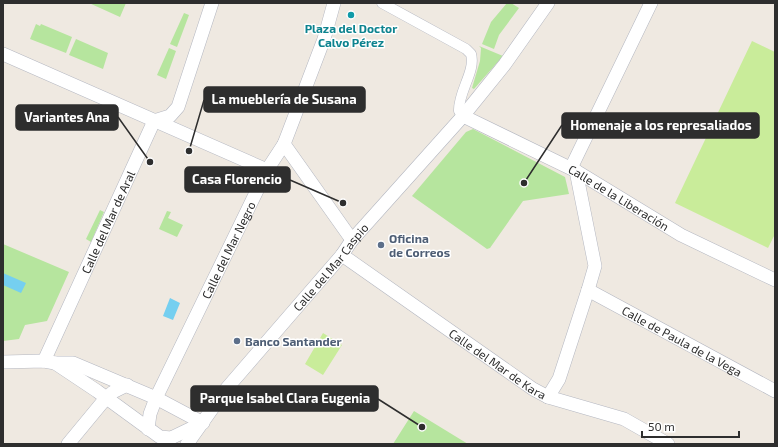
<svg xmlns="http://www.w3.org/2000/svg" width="778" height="447" font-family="'Exo 2',sans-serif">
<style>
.green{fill:#b6e59e}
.pitch{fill:#c9ec9a}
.water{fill:#75cff0}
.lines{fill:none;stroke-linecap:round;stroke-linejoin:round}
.pedestrian-casing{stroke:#b4b7c1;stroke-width:11}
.minor-casing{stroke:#b4b7c1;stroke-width:14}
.pedestrian{stroke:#fff;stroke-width:10}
.minor{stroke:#fff;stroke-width:13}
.culture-dot{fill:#0f9aa8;stroke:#fff;stroke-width:1.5}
.service-dot{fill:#5c6f8a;stroke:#fff;stroke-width:1.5}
.labels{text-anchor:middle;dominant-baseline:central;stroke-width:3;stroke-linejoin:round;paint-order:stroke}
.culture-label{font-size:12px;font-weight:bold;fill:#0d838f;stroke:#fff}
.street-label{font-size:12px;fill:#2e2e2e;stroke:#fff}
.service-label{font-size:12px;font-weight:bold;fill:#4e5e75;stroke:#fff;text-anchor:start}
.leader{fill:none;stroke:#2e2e2e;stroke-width:1.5}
.callout-dot{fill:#2e2e2e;stroke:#fff;stroke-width:1.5}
.callout{fill:#2e2e2e;stroke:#2e2e2e;stroke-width:1.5}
.callout-label{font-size:13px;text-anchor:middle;font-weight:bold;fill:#fff}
</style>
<rect width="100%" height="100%" fill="#efe9e1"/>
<path class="green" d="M 89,3 L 126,3 L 120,17 Z
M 507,3 L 511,3 L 519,8 L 499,35 L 494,49 L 482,44 L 491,22 Z
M 184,13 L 189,15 L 177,47 L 170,44 Z
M 36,24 L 40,26 L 41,24 L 72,37 L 66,53 L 30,39 Z
M 76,39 L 108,53 L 103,69 L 69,55 Z
M 479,46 L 503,56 L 474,89 L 472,88 L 480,61 L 481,48 Z
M 169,48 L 176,51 L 166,79 L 157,75 Z
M 473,129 L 565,177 L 569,194 L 523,201 L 490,248 L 487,249 L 412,196 L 466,132 Z
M 100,210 L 104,212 L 91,242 L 86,239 Z
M 167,211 L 171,212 L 168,218 L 183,225 L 177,237 L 159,229 Z
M 3,244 L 69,272 L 47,321 L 25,325 L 19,339 L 3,341 Z
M 414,411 L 468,444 L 393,444 Z"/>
<path class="pitch" d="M 752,41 L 775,52 L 775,234 L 768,248 L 675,203 Z
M 323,333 L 342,345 L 323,375 L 305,364 Z"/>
<path class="water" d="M 3,273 L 26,283 L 21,293 L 3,285 Z
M 170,298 L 180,303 L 173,320 L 163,316 Z"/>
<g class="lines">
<defs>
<path id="pedestrian" d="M 382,3 L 466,49 L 471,54 C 476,71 458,92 459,111 L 463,116"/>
<g id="minor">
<path d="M 3,54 L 267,170"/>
<path id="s1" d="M 463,116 L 576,171 L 681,235 L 775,280"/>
<path d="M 284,144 L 352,240"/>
<path d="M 571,168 L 651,3"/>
<path id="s2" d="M 342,255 L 533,389 L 548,397 L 624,419 L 668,444"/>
<path id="s3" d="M 588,290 L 775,391"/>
<path id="s4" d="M 44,361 L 154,121 L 170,116 L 178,107 L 212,3"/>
<path d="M 3,362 L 44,361 L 55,363 L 73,363 L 156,398 L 203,423"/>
<path d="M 55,363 L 97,391 L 160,437 L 171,438 L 198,425"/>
<path d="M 548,397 L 559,379 L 588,290 L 595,266 L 576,171"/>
<path id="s5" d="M 148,429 L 150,414 L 156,398 L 267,170 L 284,144 L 289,131 L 324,39 L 334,3"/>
<path d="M 68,444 L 106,398 L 113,392 L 127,385"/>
<path id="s6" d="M 187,444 L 227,388 L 342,255 L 352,240 L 463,116 L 505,64 L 548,3"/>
</g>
</defs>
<use href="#pedestrian" class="pedestrian-casing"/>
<use href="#minor" class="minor-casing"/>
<use href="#pedestrian" class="pedestrian"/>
<use href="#minor" class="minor"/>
</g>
<circle class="culture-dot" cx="351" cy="15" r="4"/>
<g class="service-dot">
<circle cx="381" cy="245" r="4"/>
<circle cx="237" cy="341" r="4"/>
</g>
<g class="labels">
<g class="culture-label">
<text x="351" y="28">Plaza del Doctor<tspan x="351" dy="14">Calvo Pérez</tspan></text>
</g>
<g class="street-label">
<text stroke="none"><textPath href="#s1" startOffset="176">Calle de la Liberación</textPath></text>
<text stroke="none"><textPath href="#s4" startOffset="153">Calle del Mar de Aral</textPath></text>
<text stroke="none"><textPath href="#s5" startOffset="197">Calle del Mar Negro</textPath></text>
<text stroke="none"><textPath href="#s6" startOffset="228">Calle del Mar Caspio</textPath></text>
<text stroke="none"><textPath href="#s3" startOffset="107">Calle de Paula de la Vega</textPath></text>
<text stroke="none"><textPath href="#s2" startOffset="190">Calle del Mar de Kara</textPath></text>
</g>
<g class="service-label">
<text x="389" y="238">Oficina<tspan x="389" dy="14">de Correos</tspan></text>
<text x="245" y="341">Banco Santander</text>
</g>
</g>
<path class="leader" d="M189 151L204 100M150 162L118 117M524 183L562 125M343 203L290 180M422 427L378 399"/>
<g class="callout-dot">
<circle cx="189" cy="151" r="4"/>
<circle cx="150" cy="162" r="4"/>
<circle cx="524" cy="183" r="4"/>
<circle cx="343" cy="203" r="4"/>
<circle cx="422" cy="427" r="4"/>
</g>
<g class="callout">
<rect x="204" y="87" width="161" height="25" rx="4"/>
<rect x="16" y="105" width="102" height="25" rx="4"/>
<rect x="562" y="113" width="197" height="25" rx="4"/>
<rect x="185" y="167" width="105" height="25" rx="4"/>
<rect x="191" y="386" width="187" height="25" rx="4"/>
</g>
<g class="callout-label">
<text x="284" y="104">La mueblería de Susana</text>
<text x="67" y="122">Variantes Ana</text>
<text x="661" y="130">Homenaje a los represaliados</text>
<text x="237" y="184">Casa Florencio</text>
<text x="285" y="403">Parque Isabel Clara Eugenia</text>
</g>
<rect width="778" height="447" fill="none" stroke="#2e2e2e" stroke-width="8"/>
<path d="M642 431v6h97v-6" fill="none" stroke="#2e2e2e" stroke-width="2"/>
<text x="648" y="431" font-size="12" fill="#2e2e2e" stroke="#ffffff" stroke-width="3" paint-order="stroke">50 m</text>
</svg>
